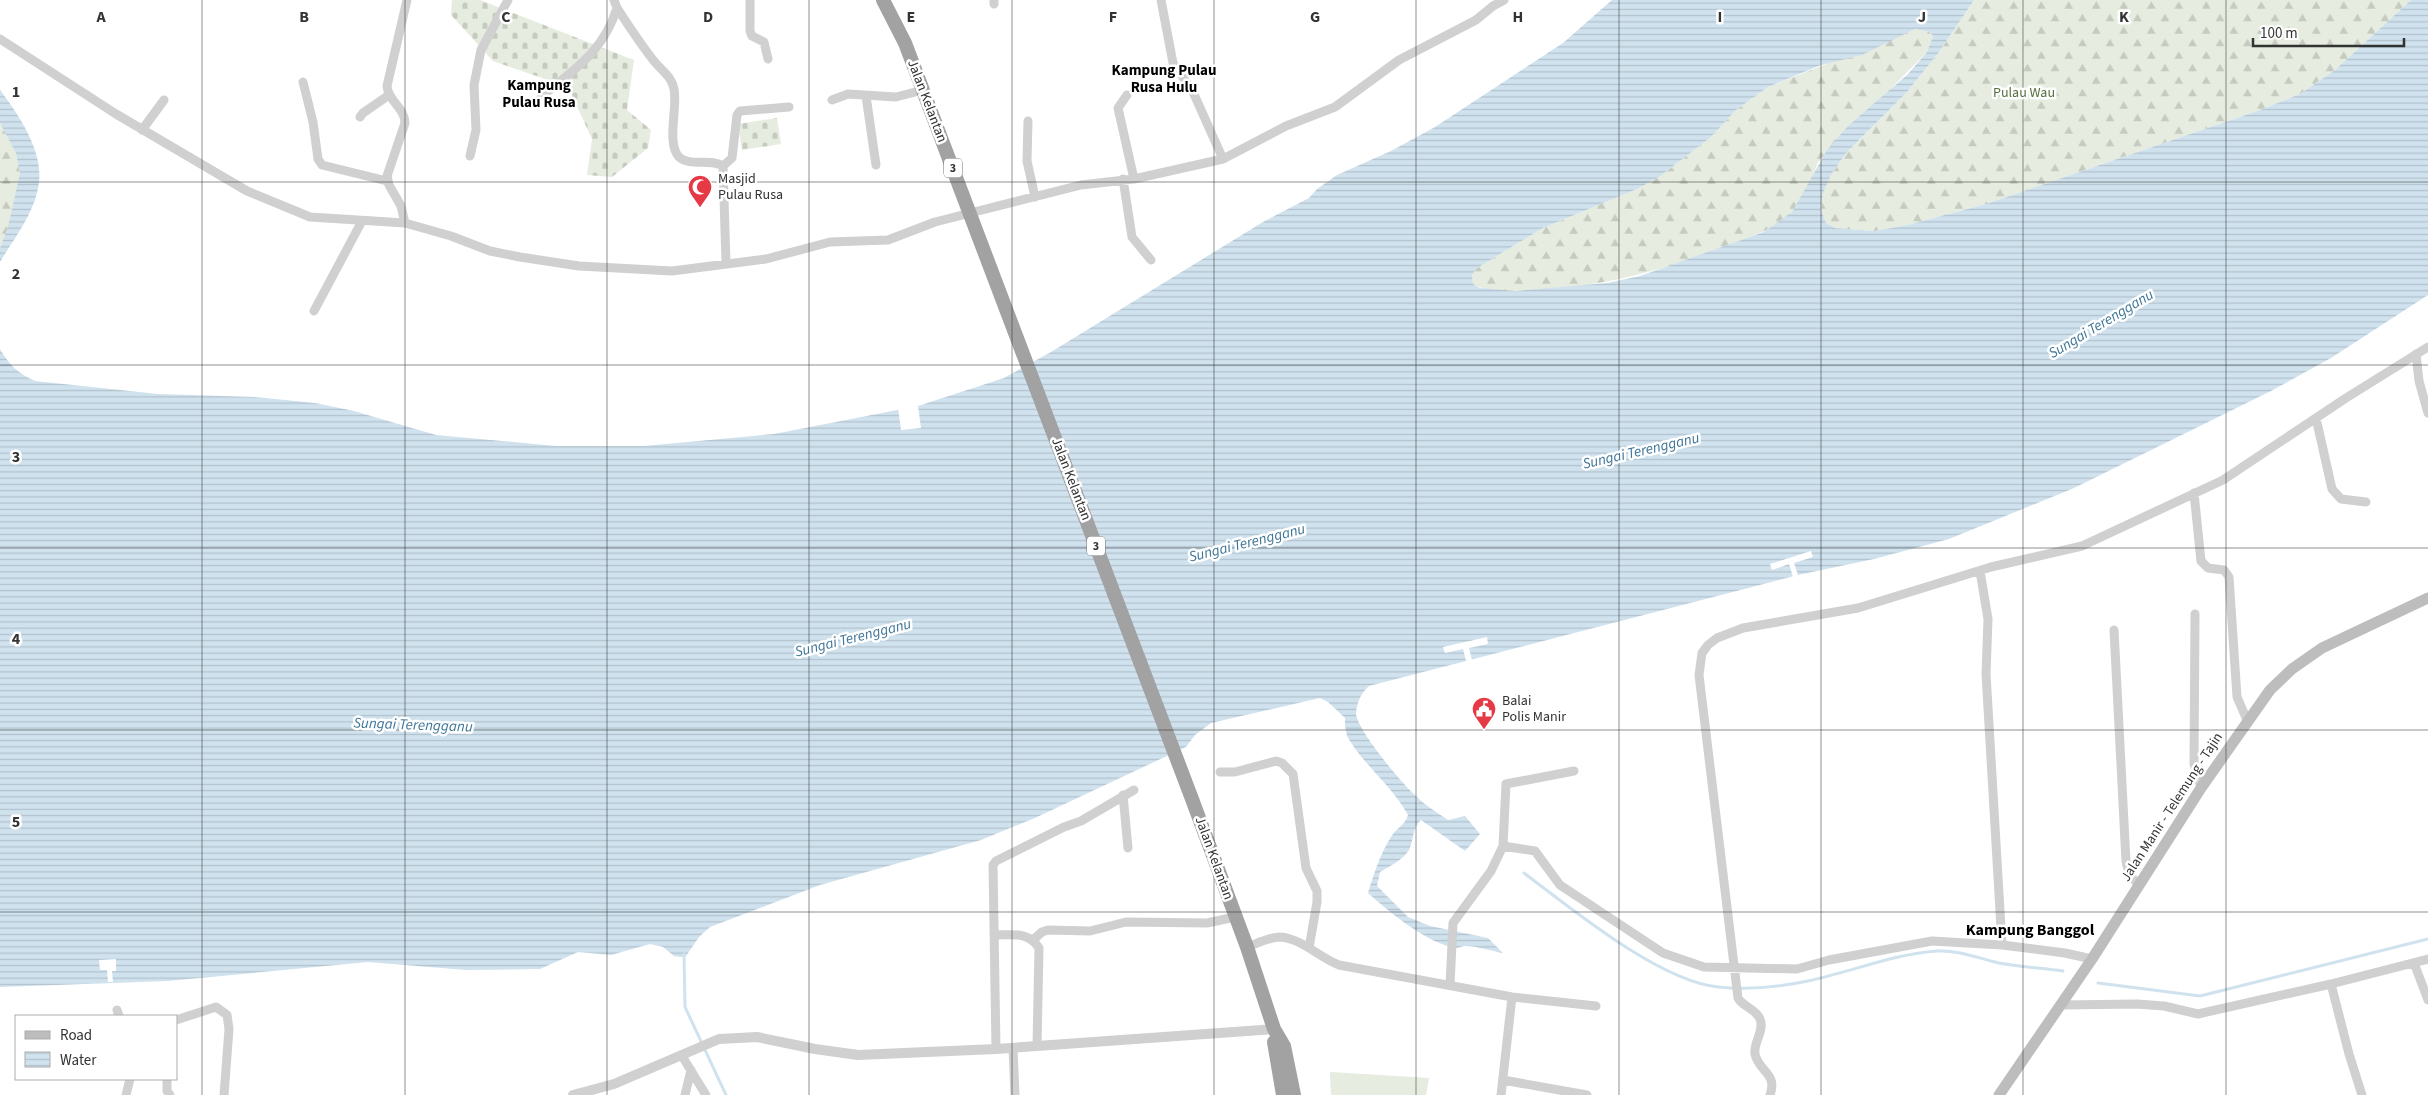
<svg xmlns="http://www.w3.org/2000/svg" width="2428" height="1095" font-family="'Source Sans 3',sans-serif">
<style>
.forest{fill:url(#forest-firs)}
.cemetery{fill:url(#cemetery-stones)}
.park{fill:#e6ecdf}
.water{fill:url(#water-rules);fill-rule:evenodd}
.pier{fill:#fff}
.lines{fill:none;stroke-linecap:round;stroke-linejoin:round}
.stream{stroke:#cfe2ee;stroke-width:3}
.minor{stroke:#d0d0d0;stroke-width:9}
.tertiary{stroke:#d0d0d0;stroke-width:10}
.secondary{stroke:#bdbdbd;stroke-width:11}
.trunk{stroke:#a2a2a2;stroke-width:14}
.grid{fill:none;stroke:#333;stroke-width:1;stroke-opacity:0.55}
.labels{text-anchor:middle;dominant-baseline:central;stroke-width:5;stroke-linejoin:round;paint-order:stroke}
.shield{fill:#fff;stroke:#707070;stroke-width:1}
.shield-label{font-size:12px;font-weight:bold;fill:#333}
.park-label{font-size:14px;fill:#56703f;stroke:#fff}
.street-label{font-size:14px;fill:#333;stroke:#fff}
.poi-label{font-size:14px;fill:#333;stroke:#fff;text-anchor:start}
.neighbourhood-label{font-size:15px;font-weight:bold;fill:#000;stroke:#fff}
.water-label{font-size:15px;font-style:italic;fill:#3f7597;stroke:#fff}
.quarter-label{font-size:16px;font-weight:bold;fill:#000;stroke:#fff}
.grid-label{font-size:16px;text-anchor:middle;font-weight:bold;fill:#333;stroke:#fff;stroke-width:5;stroke-linejoin:round;paint-order:stroke}
</style>
<defs>
<pattern id="forest-firs" width="22" height="20" patternUnits="userSpaceOnUse" patternTransform="scale(1.25)"><rect width="22" height="20" fill="#e6ecdf"/><path d="M5 1l3.5 6h-7zM16 11l3.5 6h-7z" fill="#c6cbc0"/></pattern>
<pattern id="cemetery-stones" width="16" height="16" patternUnits="userSpaceOnUse" patternTransform="scale(1.25)"><rect width="16" height="16" fill="#e6ecdf"/><path d="M2 7V4a2 2 0 0 1 4 0v3zM10 15v-3a2 2 0 0 1 4 0v3z" fill="#c6cbc0"/></pattern>
<pattern id="water-rules" width="6" height="5" patternUnits="userSpaceOnUse" patternTransform="scale(1.25)"><rect width="6" height="5" fill="#cfe2ee"/><path d="M0 2.5h6" fill="none" stroke="#b2c2cd"/></pattern>
</defs>
<rect width="100%" height="100%" fill="#fff"/>
<path class="forest" d="M 1974,0 L 2411,0 L 2335,70 L 2300,94 L 2260,110 L 1986,204 L 1907,225 L 1875,231 L 1835,228 L 1826,223 L 1821,210 L 1823,193 L 1831,175 L 1846,153 L 1907,92 L 1939,52 Z
M 1915,29 L 1929,32 L 1933,36 L 1927,52 L 1818,162 C 1812,179 1804,199 1792,212 C 1772,232 1746,238 1721,248 C 1653,273 1602,287 1529,290 C 1511,291 1489,293 1473,284 L 1472,275 L 1477,268 L 1543,228 L 1637,189 L 1659,177 L 1711,137 L 1736,110 L 1768,87 Z
M 0,123 C 10,136 20,156 20,173 C 21,192 10,231 0,248 Z"/>
<path class="cemetery" d="M 452,0 L 480,0 L 634,60 L 627,110 L 651,130 L 648,148 L 612,177 L 587,175 L 592,139 L 568,87 L 493,61 L 451,15 Z
M 777,118 L 781,144 L 742,150 L 738,124 Z"/>
<path class="park" d="M 1330,1072 L 1429,1078 L 1426,1095 L 1331,1095 Z"/>
<path class="water" d="M 1612,0 L 1974,0 L 1939,52 L 1907,92 L 1846,153 L 1831,175 L 1823,193 L 1821,210 L 1826,223 L 1835,228 L 1875,231 L 1907,225 L 1986,204 L 2260,110 L 2300,94 L 2335,70 L 2411,0 L 2428,0 L 2428,295 L 2331,358 L 2271,391 L 2074,488 L 1949,539 L 1874,559 L 1798,575 L 1369,686 C 1361,693 1357,702 1356,713 C 1356,729 1403,785 1417,797 C 1426,806 1438,813 1448,820 L 1465,816 L 1480,834 L 1465,851 L 1421,820 C 1412,828 1414,840 1409,850 C 1403,860 1390,866 1380,872 L 1377,886 L 1408,917 L 1430,926 L 1488,938 L 1503,953 C 1491,951 1477,946 1465,946 C 1462,946 1459,948 1457,948 C 1429,945 1388,911 1368,893 C 1374,874 1380,854 1391,837 C 1397,827 1404,827 1408,815 C 1393,787 1366,767 1350,741 C 1345,734 1345,725 1345,718 L 1328,702 L 1320,698 L 1211,723 L 1195,735 L 1186,747 L 1037,817 L 981,840 L 820,885 L 710,927 L 699,937 L 686,956 L 681,957 L 674,956 L 663,947 L 650,944 L 611,955 L 578,952 L 540,969 L 466,970 L 368,962 L 168,981 L 0,987 L 0,349 C 9,365 19,374 35,381 L 158,394 L 255,397 L 315,403 L 354,411 L 436,435 L 556,446 L 644,446 L 774,434 L 918,406 L 1004,378 L 1051,352 L 1263,222 L 1309,198 L 1317,189 L 1337,175 L 1391,151 L 1435,127 L 1563,43 ZM 1915,29 L 1929,32 L 1933,36 L 1927,52 L 1908,74 L 1848,126 L 1827,150 L 1792,212 L 1764,232 L 1640,276 L 1607,283 L 1516,291 L 1480,288 L 1473,284 L 1472,275 L 1477,268 L 1543,228 L 1637,189 L 1659,177 L 1711,137 L 1736,110 L 1768,87 L 1821,65 L 1862,55 Z
M 0,90 C 18,114 43,150 39,182 C 36,211 15,237 0,262 L 0,248 L 8,227 L 20,173 L 16,153 L 0,123 Z"/>
<path class="pier" d="M 918,406 L 921,428 L 901,430 L 898,408 Z
M 1811,551 L 1813,557 L 1794,563 L 1798,575 L 1793,577 L 1789,564 L 1772,570 L 1770,564 Z
M 1487,637 L 1488,644 L 1469,648 L 1472,660 L 1466,661 L 1463,649 L 1445,653 L 1443,647 Z
M 116,959 L 116,971 L 112,971 L 113,982 L 108,982 L 107,970 L 100,970 L 99,960 Z"/>
<g class="lines">
<path class="stream" d="M 1524,873 C 1572,909 1659,981 1718,987 C 1747,990 1779,987 1808,981 C 1851,972 1893,954 1937,951 C 1959,950 1978,958 1999,963 C 2020,967 2042,968 2063,971
M 684,954 L 685,1007 L 726,1095
M 2098,983 L 2200,996 L 2428,939"/>
<path class="minor" d="M 614,0 L 617,8 C 629,26 641,45 654,61 C 662,71 672,77 674,89 C 678,107 666,143 679,157 C 690,167 711,158 723,166 L 726,263
M 750,0 L 750,31 L 752,36 L 764,42 L 768,59
M 994,0 L 994,4
M 1161,0 L 1173,63 L 1193,92 L 1223,159
M 0,39 L 116,114 L 247,191 L 310,217 L 405,223 L 451,236 L 490,251 L 520,257 L 579,266 L 672,271 L 766,259 L 830,242 L 888,240 L 935,222 L 1081,185 L 1134,179 L 1223,159 L 1286,126 L 1335,107 L 1399,60 L 1476,20 L 1493,6 L 1504,0
M 303,82 L 313,122 L 318,159 L 322,165 L 387,181
M 1127,95 L 1118,108 L 1134,179
M 866,96 L 876,165
M 541,97 C 575,69 603,52 617,8
M 832,100 L 848,94 L 896,97 L 923,90
M 360,117 L 363,113 L 389,95
M 1028,121 L 1027,161 L 1035,197
M 142,130 L 164,100
M 470,156 L 476,130 L 474,85 L 481,50 L 508,0
M 723,166 L 732,158 L 737,115 L 740,111 L 789,107
M 1123,179 L 1132,237 L 1151,260
M 405,223 L 401,206 L 389,185 L 387,176 L 405,123 C 405,108 388,101 387,86 L 407,0
M 314,311 L 362,221
M 2416,354 L 2419,381 L 2428,413
M 2316,418 L 2332,489 L 2341,499 L 2366,502
M 2194,493 L 2201,561 L 2208,568 L 2224,570 L 2229,577 L 2237,697 L 2247,720
M 1980,571 L 1988,619 L 1986,674 L 2002,945
M 2195,614 L 2194,764 L 2201,788
M 2114,630 L 2126,861 C 2128,873 2131,878 2140,885
M 1220,772 L 1235,772 L 1276,761 L 1282,763 L 1293,774 L 1306,868 L 1317,891 L 1317,902 L 1309,948
M 1123,795 L 1128,848
M 1503,846 L 1535,851 L 1560,885 L 1663,953 L 1704,967 L 1797,969 L 1829,960 L 1932,941 L 2002,945 L 2065,953 L 2092,959
M 994,935 C 1012,935 1028,931 1039,948 L 1037,1046
M 1034,939 L 1042,932 L 1048,930 L 1090,931 L 1126,922 L 1207,923 L 1235,917
M 1247,947 C 1256,944 1270,937 1280,937 C 1301,938 1320,958 1339,965 L 1512,997 L 1596,1006
M 2414,963 L 2428,1000
M 2331,984 L 2349,1054 L 2362,1095
M 1450,985 L 1453,923 L 1491,871 L 1503,846 L 1506,784 L 1574,771
M 2061,1005 L 2137,1004 L 2164,1006 L 2198,1014 L 2331,984 L 2428,959
M 117,1010 L 119,1016
M 176,1020 L 216,1007 L 227,1015 L 229,1029 L 224,1095
M 1013,1048 L 1015,1095
M 996,1049 L 993,865 L 996,861 L 1064,827 L 1081,821 L 1134,790
M 682,1056 L 706,1095
M 167,1079 L 167,1091 L 170,1095
M 1503,1080 L 1587,1095
M 126,1095 L 130,1079
M 685,1095 L 691,1070
M 1501,1095 L 1512,997
M 1770,1095 C 1778,1073 1758,1071 1755,1054 C 1753,1043 1765,1030 1760,1019 C 1756,1009 1743,1007 1738,998 L 1699,675 L 1702,653 L 1708,645 L 1717,638 L 1743,628 L 1858,608 L 1991,567 L 2082,546 L 2223,480 L 2346,398 L 2428,347"/>
<path class="tertiary" d="M 573,1095 L 614,1084 L 719,1039 L 757,1037 L 815,1049 L 858,1055 L 996,1049 L 1274,1029"/>
<path class="secondary" d="M 1999,1095 L 2092,959 L 2201,788 L 2270,690 L 2292,669 L 2322,648 L 2428,598"/>
<path class="trunk" d="M 883,0 L 905,43 L 1192,799 L 1247,947 L 1274,1029 L 1284,1046 L 1294,1095
M 1274,1042 L 1283,1095"/>
</g>
<path class="grid" d="M 202,0 L 202,1095M 405,0 L 405,1095M 607,0 L 607,1095M 809,0 L 809,1095M 1012,0 L 1012,1095M 1214,0 L 1214,1095M 1416,0 L 1416,1095M 1619,0 L 1619,1095M 1821,0 L 1821,1095M 2023,0 L 2023,1095M 2226,0 L 2226,1095M 0,182 L 2428,182M 0,365 L 2428,365M 0,548 L 2428,548M 0,730 L 2428,730M 0,912 L 2428,912"/>
<defs>
<symbol id="mosque-pin" viewBox="-11 -11 22 30"><path d="M0 17L-7.5 6A9.5 9.5 0 1 1 7.5 6Z" fill="#e63946" stroke="#fff"/><path d="M3.5-4.9A6 6 0 1 0 3.5 4.9A5 5 0 1 1 3.5-4.9Z" fill="#fff"/></symbol>
<symbol id="civic-pin" viewBox="-11 -11 22 30"><path d="M0 17L-7.5 6A9.5 9.5 0 1 1 7.5 6Z" fill="#e63946" stroke="#fff"/><path d="M-.6-6.5H3V-4.5H.6V-3L4-1V1h2V6H-6V1h2V-1L-.6-3ZM-1.2 2.5V6h2.4V2.5Z" fill="#fff"/></symbol>
</defs>
<g fill-rule="evenodd">
<use href="#mosque-pin" x="686" y="173" width="28" height="38"/>
<use href="#civic-pin" x="1470" y="695" width="28" height="38"/>
</g>
<g class="labels">
<g class="shield">
<rect x="944" y="158.5" width="18" height="19" rx="4"/>
<rect x="1087" y="536.5" width="18" height="19" rx="4"/>
</g>
<g class="shield-label">
<text x="953" y="168">3</text>
<text x="1096" y="546">3</text>
</g>
<g class="park-label">
<text x="2024" y="93">Pulau Wau</text>
</g>
<g class="street-label">
<text transform="translate(927 101) rotate(69)">Jalan Kelantan</text>
<text transform="translate(1071 479) rotate(69)">Jalan Kelantan</text>
<text transform="translate(2172 807) rotate(-57)">Jalan Manir - Telemung - Tajin</text>
<text transform="translate(1214 858) rotate(70)">Jalan Kelantan</text>
</g>
<g class="poi-label">
<text x="718" y="179">Masjid<tspan x="718" dy="16">Pulau Rusa</tspan></text>
<text x="1502" y="701">Balai<tspan x="1502" dy="16">Polis Manir</tspan></text>
</g>
<g class="neighbourhood-label">
<text x="1164" y="70">Kampung Pulau<tspan x="1164" dy="17">Rusa Hulu</tspan></text>
<text x="539" y="85">Kampung<tspan x="539" dy="17">Pulau Rusa</tspan></text>
</g>
<g class="water-label">
<text transform="translate(2101 324) rotate(-31)">Sungai Terengganu</text>
<text transform="translate(1641 451) rotate(-13)">Sungai Terengganu</text>
<text transform="translate(1247 543) rotate(-14)">Sungai Terengganu</text>
<text transform="translate(853 638) rotate(-14)">Sungai Terengganu</text>
<text transform="translate(413 725) rotate(2)">Sungai Terengganu</text>
</g>
<g class="quarter-label">
<text x="2030" y="930">Kampung Banggol</text>
</g>
</g>
<g class="grid-label">
<text x="101" y="22">A</text>
<text x="304" y="22">B</text>
<text x="506" y="22">C</text>
<text x="708" y="22">D</text>
<text x="911" y="22">E</text>
<text x="1113" y="22">F</text>
<text x="1315" y="22">G</text>
<text x="1518" y="22">H</text>
<text x="1720" y="22">I</text>
<text x="1922" y="22">J</text>
<text x="2124" y="22">K</text>
<text x="16" y="97">1</text>
<text x="16" y="279">2</text>
<text x="16" y="462">3</text>
<text x="16" y="644">4</text>
<text x="16" y="827">5</text>
</g>
<rect x="15" y="1015" width="162" height="65" fill="#ffffff" stroke="#adadad"/>
<rect x="25" y="1031" width="25" height="8" fill="#bdbdbd" stroke="#adadad"/>
<text x="60" y="1040" font-size="15" fill="#333333">Road</text>
<rect x="25" y="1052" width="25" height="15" fill="url(#water-rules)" stroke="#adadad"/>
<text x="60" y="1065" font-size="15" fill="#333333">Water</text>
<path d="M2253 38v8h151v-8" fill="none" stroke="#333333" stroke-width="2.5"/>
<text x="2260" y="38" font-size="15" fill="#333333" stroke="#ffffff" stroke-width="4" paint-order="stroke">100 m</text>
</svg>
